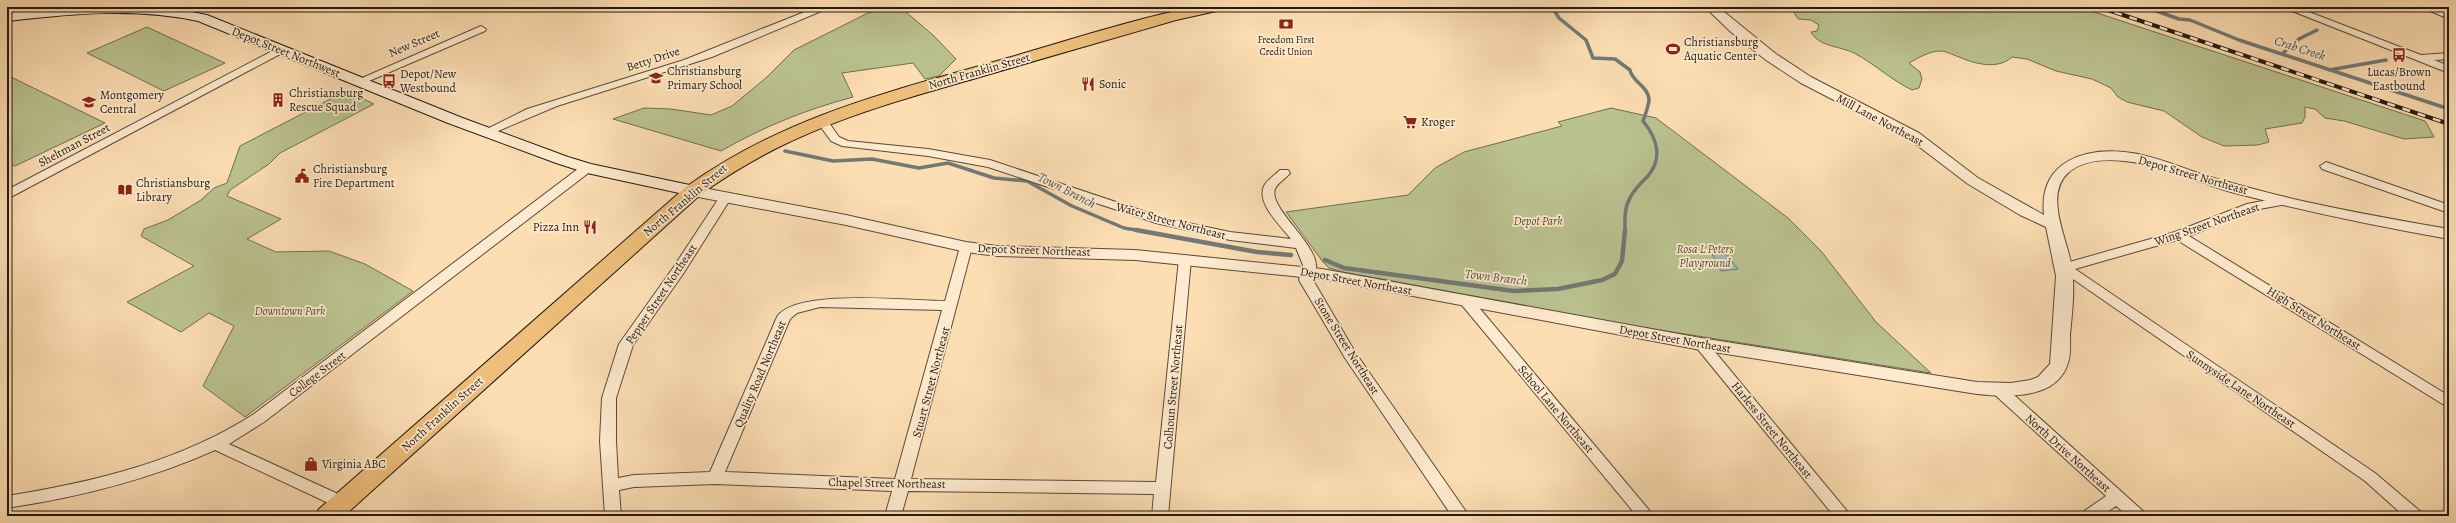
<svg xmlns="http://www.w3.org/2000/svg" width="2456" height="523" font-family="Alegreya,serif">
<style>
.green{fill:#bac290;stroke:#6f6e50}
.water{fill:#a4b9b8;stroke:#717975}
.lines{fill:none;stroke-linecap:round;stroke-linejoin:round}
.stream-far1{stroke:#717975;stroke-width:3.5}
.stream{stroke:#717975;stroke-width:4.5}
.minor-casing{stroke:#5a4a39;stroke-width:2}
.tertiary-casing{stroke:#5a4a39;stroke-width:2}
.secondary-casing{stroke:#241910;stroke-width:2}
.primary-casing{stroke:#241910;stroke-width:2}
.minor{fill:#feeace;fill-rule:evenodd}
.tertiary{fill:#feeace;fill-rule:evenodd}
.secondary{fill:#feeace;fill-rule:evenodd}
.primary{fill:#eebf7a;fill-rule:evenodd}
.rail-casing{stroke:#241910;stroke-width:4}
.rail{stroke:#feeace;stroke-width:2.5;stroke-dasharray:8;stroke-linecap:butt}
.labels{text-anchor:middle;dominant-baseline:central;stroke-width:3.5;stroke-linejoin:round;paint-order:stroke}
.far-poi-label{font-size:10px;fill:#241910;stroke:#feeace}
.poi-label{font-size:12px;fill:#241910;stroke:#feeace;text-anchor:start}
.street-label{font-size:12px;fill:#241910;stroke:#feeace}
.park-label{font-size:12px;font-style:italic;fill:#514c36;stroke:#feeace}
.water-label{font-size:13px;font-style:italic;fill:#51514b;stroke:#feeace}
</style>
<rect width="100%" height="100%" fill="#fddeb3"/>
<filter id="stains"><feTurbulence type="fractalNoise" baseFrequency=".005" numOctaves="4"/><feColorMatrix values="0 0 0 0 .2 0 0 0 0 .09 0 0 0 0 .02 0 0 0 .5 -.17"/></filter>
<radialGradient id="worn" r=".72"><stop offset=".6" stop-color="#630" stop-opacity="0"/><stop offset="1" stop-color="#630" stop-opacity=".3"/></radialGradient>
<path class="green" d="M 885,7 L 900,7 L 934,36 L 956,59 L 939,76 L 925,79 L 913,63 L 842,73 L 853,97 C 805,110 765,126 721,151 L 613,119 L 644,108 L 671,109 L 711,115 L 732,106 L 767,77 L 794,50 L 866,14 Z
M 1799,7 L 2079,7 L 2425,121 L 2434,137 L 2404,139 L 2344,121 L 2325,118 L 2315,109 L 2305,107 L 2305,117 L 2302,123 L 2265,129 L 2269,142 L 2258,145 L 2224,146 L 2202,137 L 2164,111 L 2127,102 L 2118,97 L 2111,88 L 2092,79 L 2056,71 L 2027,59 L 2012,57 C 1998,70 1975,64 1959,57 C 1953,55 1946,51 1941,51 C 1929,51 1918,58 1909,63 L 1920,72 L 1922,79 L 1919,88 L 1912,90 C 1891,80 1875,64 1854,53 C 1840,46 1819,47 1811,32 L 1817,31 L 1819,25 L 1811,20 L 1798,19 L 1792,9 Z
M 147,27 L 225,63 L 164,91 L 87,53 Z
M 7,75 L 105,123 L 15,166 L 7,162 Z
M 346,91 L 374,104 L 280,153 L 269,164 L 230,190 L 227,196 L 281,219 L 247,239 L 276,252 L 329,251 L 365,264 L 413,291 L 245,417 L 203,386 L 234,326 L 209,313 L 181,332 L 127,302 L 194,266 L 141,236 L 144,229 L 168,220 L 201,200 L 214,188 L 227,183 L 240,146 Z
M 1611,108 L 1656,118 L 1788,218 L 1821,251 L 1876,322 L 1931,373 L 1622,324 L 1343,272 L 1329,268 L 1323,262 L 1286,212 L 1408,195 L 1435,168 L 1464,152 L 1562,126 L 1558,122 Z"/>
<path class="water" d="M 1720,247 L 1738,269 L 1721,271 L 1709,248 Z"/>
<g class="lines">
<path class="stream-far1" d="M 1552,7 L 1559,18 L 1586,40 L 1593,58 L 1615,59 L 1630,70 C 1632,82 1648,86 1649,99 C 1649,106 1645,115 1643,121 C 1657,138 1663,158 1648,176 C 1641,183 1634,189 1630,198 C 1624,208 1625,220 1625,231
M 2145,7 L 2179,19 L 2190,20 L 2239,40 L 2449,109
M 2282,54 L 2299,39 L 2317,30
M 2329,70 L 2386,60
M 785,151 L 833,161 L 872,159 L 919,168 L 948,163 L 994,178 L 1027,181 L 1072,206 L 1124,228 L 1142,231"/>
<path class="stream" d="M 1136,230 L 1257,252 L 1291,255
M 1325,260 L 1344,268 L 1514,291 L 1558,289 L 1602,280 L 1615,274 L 1622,261 L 1625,230"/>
<defs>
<path id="minor" d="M 817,7 L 831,7 L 712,57 L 557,106 L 491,134 L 483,134 L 481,132 L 527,109 L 684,60 Z
M 2282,7 L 2296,7 L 2421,55 L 2449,53 L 2449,59 L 2434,60 L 2449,66 L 2449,73 Z
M 2421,7 L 2435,7 L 2449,12 L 2449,19 Z
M 481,26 L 486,29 L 485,31 L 362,84 L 358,85 L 353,82 Z
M 280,47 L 284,48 L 284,52 L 7,199 L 7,190 Z
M 821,116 L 825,117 L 839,137 L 848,141 L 928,149 L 990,160 L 1164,218 L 1230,232 L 1291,239 C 1281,226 1256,203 1264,186 C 1267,180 1275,175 1280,170 L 1288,170 L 1290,173 C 1286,179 1278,182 1275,189 C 1268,207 1315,242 1316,265 C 1317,269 1314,276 1313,280 L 1355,352 L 1469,516 L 1452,516 L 1345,358 L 1299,280 L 1303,265 L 1296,248 L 1230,240 L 1156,223 L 988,167 L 928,156 L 842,146 L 831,141 L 815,119 Z
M 2326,162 L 2449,205 L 2449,213 L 2322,169 L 2320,166 Z
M 587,164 L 591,165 L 593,168 L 591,171 L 264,422 L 229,444 L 349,499 L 351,503 L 349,507 L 343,509 L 337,507 L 215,450 C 148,480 79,497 7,508 L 7,496 C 94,482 179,462 254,414 L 583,165 Z
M 725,194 L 731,198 L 683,274 L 633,345 L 616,398 L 616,441 L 618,478 L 634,475 L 710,472 L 777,317 C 795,288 911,301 945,301 L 960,247 L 966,243 L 972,247 L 911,479 L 1156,482 L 1179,259 L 1185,255 L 1191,259 L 1168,516 L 1152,516 L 1154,494 L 908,491 L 901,516 L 885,516 L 892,491 L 715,484 L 634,487 L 619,490 L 621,516 L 605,516 L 600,441 L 602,398 L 619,344 L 673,268 L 721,195 ZM 820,307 L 942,310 L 895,479 L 725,472 L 790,319 L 797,313 Z
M 2283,197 L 2287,198 L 2289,201 L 2287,204 L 2254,210 L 2189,236 L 2449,396 L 2449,408 L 2177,240 L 2075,269 L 2375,473 L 2421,512 L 2423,516 L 2404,516 L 2365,481 L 2057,268 L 2059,265 L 2175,232 L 2247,204 Z
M 1466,297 L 1471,298 L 1654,516 L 1637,516 L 1461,304 L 1459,301 Z
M 1701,339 L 1706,341 L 1851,516 L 1834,516 L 1696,347 L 1694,344 L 1696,341 Z
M 1999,385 L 2004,386 L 2144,512 L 2146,516 L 2128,516 L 2116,506 L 2101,516 L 2081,516 L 2083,512 L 2106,496 L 1994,394 L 1992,390 L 1994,386 Z"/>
<path id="tertiary" d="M 1705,7 L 1718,7 L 1776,54 L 1811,77 L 1919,133 L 1978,178 L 2044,215 C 2038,160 2087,146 2132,153 C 2158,157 2182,168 2207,176 C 2230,183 2254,189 2277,195 C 2334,209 2392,219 2449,229 L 2449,239 C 2376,226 2303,211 2231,192 C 2196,182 2161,164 2124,161 C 2106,159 2082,160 2068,173 C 2043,196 2069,242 2072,269 C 2075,291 2072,313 2070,335 C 2070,344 2071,354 2068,363 C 2057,400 2007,397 1977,394 L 1701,350 L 1322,279 L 1135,260 L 997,256 L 966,252 L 846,225 L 693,196 L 686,191 L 693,186 L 846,215 L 966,242 L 997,246 L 1135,250 L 1322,269 L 1701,338 L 1977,382 L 2011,383 L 2030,380 L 2038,377 L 2050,364 L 2056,276 L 2046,227 L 2020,215 L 1968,184 L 1909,139 L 1801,83 L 1766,60 L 1731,32 Z"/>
<path id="secondary" d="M 64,7 L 166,7 L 207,15 L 460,117 L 568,157 L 591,164 L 699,187 L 701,191 L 699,195 L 693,196 L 587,173 L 556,163 L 448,123 L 198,21 C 134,7 71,14 7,21 L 7,13 Z"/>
<path id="primary" d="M 1194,7 L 1224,7 L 1221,10 L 1176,20 C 1108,40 1040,59 973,79 C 872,108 786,132 700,195 L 344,516 L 316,516 L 319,509 L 686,187 C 785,116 889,92 1004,59 C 1067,41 1130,20 1194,7 Z"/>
</defs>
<use href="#minor" class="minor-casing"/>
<use href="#tertiary" class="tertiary-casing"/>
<use href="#secondary" class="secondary-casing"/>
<use href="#primary" class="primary-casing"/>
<use href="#minor" class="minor"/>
<use href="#tertiary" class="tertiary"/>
<use href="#secondary" class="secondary"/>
<use href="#primary" class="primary"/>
<defs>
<path id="rail" d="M 2099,7 L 2449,124"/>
</defs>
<use href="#rail" class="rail-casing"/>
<use href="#rail" class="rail"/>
</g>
<defs>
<symbol id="bank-bare" viewBox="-9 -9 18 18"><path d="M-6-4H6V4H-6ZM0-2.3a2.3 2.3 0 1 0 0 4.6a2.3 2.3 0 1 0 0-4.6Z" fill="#8f2418" stroke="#feeace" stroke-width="2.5" paint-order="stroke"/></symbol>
<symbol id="stadium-bare" viewBox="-9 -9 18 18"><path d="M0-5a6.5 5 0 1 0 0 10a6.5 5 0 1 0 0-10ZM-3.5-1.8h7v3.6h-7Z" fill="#8f2418" stroke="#feeace" stroke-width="2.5" paint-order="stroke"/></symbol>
<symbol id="bus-bare" viewBox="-9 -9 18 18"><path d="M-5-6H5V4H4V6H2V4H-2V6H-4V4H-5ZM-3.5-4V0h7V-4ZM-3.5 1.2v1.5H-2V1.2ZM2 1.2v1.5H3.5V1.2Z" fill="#8f2418" stroke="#feeace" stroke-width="2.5" paint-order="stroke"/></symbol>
<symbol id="school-bare" viewBox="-9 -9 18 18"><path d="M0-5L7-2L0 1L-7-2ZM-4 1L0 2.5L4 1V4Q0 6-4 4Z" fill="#8f2418" stroke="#feeace" stroke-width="2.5" paint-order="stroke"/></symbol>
<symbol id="restaurant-bare" viewBox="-9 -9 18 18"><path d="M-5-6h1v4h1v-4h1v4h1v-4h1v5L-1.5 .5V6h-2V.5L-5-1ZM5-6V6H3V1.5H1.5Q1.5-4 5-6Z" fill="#8f2418" stroke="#feeace" stroke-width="2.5" paint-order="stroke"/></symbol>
<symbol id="building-bare" viewBox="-9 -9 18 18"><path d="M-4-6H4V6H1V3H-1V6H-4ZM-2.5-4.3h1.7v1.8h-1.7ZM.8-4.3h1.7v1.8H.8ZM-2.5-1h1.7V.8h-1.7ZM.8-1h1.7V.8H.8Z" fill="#8f2418" stroke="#feeace" stroke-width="2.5" paint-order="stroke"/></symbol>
<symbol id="supermarket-bare" viewBox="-9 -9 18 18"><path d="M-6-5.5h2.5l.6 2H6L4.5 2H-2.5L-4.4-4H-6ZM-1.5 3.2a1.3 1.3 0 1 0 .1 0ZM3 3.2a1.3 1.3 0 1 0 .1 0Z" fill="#8f2418" stroke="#feeace" stroke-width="2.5" paint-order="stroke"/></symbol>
<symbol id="civic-bare" viewBox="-9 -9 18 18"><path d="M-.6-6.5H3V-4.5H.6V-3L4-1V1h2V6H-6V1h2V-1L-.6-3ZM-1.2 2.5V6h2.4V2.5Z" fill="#8f2418" stroke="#feeace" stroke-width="2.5" paint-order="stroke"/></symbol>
<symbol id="library-bare" viewBox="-9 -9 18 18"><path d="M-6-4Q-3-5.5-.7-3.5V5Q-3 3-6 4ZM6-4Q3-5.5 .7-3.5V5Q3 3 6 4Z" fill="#8f2418" stroke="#feeace" stroke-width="2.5" paint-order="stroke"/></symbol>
<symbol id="shop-bare" viewBox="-9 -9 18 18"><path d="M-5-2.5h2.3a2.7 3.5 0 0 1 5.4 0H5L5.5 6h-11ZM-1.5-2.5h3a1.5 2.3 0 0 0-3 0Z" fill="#8f2418" stroke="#feeace" stroke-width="2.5" paint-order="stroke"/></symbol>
</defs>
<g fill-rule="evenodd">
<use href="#bank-bare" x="1276" y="14" width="20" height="20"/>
<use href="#stadium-bare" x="1663" y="39" width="20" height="20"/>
<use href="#bus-bare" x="2389" y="45" width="20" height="20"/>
<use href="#school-bare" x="646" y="68" width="20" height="20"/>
<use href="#bus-bare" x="379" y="71" width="20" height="20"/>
<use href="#restaurant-bare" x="1078" y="74" width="20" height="20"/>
<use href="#building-bare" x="268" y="90" width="20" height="20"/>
<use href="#school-bare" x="79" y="92" width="20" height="20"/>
<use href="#supermarket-bare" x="1400" y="112" width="20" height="20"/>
<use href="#civic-bare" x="292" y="166" width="20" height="20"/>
<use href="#library-bare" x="115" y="180" width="20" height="20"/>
<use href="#restaurant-bare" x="580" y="217" width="20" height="20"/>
<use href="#shop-bare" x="301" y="454" width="20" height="20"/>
</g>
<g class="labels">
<g class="far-poi-label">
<text x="1286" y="39">Freedom First<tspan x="1286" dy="12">Credit Union</tspan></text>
</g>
<g class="poi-label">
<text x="1684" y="42">Christiansburg<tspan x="1684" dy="14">Aquatic Center</tspan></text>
<text x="667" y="71">Christiansburg<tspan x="667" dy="14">Primary School</tspan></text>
<text x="2399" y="72" text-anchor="middle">Lucas/Brown<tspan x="2399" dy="14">Eastbound</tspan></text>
<text x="400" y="74">Depot/New<tspan x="400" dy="14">Westbound</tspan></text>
<text x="1099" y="84">Sonic</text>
<text x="289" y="93">Christiansburg<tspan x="289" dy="14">Rescue Squad</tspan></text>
<text x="100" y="95">Montgomery<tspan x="100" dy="14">Central</tspan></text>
<text x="1421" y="122">Kroger</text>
<text x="313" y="169">Christiansburg<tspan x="313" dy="14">Fire Department</tspan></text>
<text x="136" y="183">Christiansburg<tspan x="136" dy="14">Library</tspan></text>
<text x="579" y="227" text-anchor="end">Pizza Inn</text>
<text x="322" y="464">Virginia ABC</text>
</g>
<g class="street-label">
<text transform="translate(414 43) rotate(-23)">New Street</text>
<text transform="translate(286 52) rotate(22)">Depot Street Northwest</text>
<text transform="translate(653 59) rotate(-18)">Betty Drive</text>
<text transform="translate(979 71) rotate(-16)">North Franklin Street</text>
<text transform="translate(1880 120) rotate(28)">Mill Lane Northeast</text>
<text transform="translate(74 145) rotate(-28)">Sheltman Street</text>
<text transform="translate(2193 175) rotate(16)">Depot Street Northeast</text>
<text transform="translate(685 200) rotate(-40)">North Franklin Street</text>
<text transform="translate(1171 221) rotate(15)">Water Street Northeast</text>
<text transform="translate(2207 224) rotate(-19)">Wing Street Northeast</text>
<text transform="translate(1034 250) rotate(2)">Depot Street Northeast</text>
<text transform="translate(1356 281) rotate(10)">Depot Street Northeast</text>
<text transform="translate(661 294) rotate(-56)">Pepper Street Northeast</text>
<text transform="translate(2314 318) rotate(32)">High Street Northeast</text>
<text transform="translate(1675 339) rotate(10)">Depot Street Northeast</text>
<text transform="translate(1347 346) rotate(58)">Stone Street Northeast</text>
<text transform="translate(317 374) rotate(-37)">College Street</text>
<text transform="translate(760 374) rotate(-67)">Quality Road Northeast</text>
<text transform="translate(931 382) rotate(-75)">Stuart Street Northeast</text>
<text transform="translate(1173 387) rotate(-85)">Colhoun Street Northeast</text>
<text transform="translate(2241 389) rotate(34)">Sunnyside Lane Northeast</text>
<text transform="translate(1556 409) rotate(50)">School Lane Northeast</text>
<text transform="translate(442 414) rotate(-42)">North Franklin Street</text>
<text transform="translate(1772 430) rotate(51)">Harless Street Northeast</text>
<text transform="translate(2068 453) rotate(42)">North Drive Northeast</text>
<text transform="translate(887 483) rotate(1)">Chapel Street Northeast</text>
</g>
<g class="park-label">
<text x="1538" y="221">Depot Park</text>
<text x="1705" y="249">Rosa L Peters<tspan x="1705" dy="14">Playground</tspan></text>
<text x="290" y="311">Downtown Park</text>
</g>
<g class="water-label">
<text transform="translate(2300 48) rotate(18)">Crab Creek</text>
<text transform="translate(1067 190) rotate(27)">Town Branch</text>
<text transform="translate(1496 277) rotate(7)">Town Branch</text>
</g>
</g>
<rect width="2456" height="523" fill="none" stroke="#fddeb3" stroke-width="24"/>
<rect x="8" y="8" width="2440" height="507" fill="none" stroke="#241910" stroke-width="2"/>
<rect x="12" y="12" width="2432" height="499" fill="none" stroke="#241910"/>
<rect width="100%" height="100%" filter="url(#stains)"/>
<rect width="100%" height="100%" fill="url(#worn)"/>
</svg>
